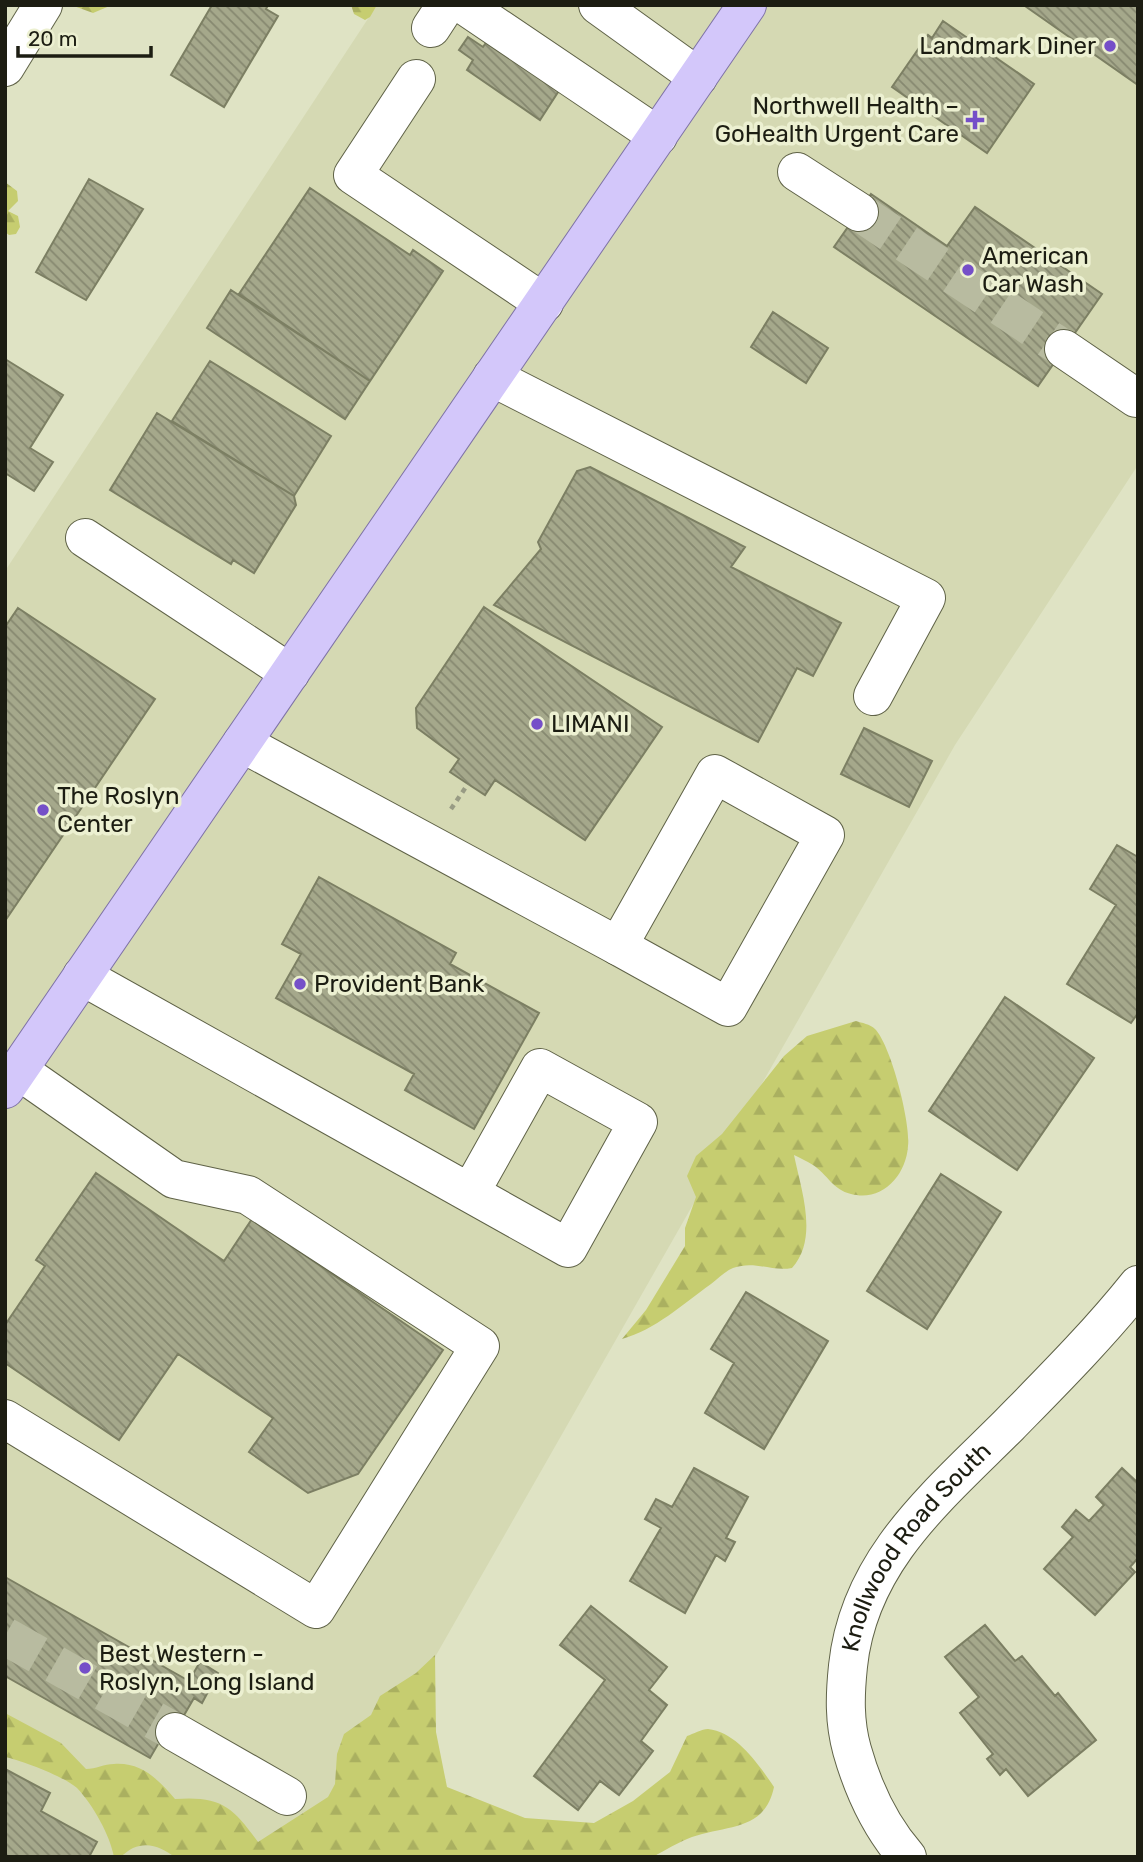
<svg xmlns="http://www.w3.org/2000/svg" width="1143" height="1862" font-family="Rubik,sans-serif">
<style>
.built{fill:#d5d9b3}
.forest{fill:url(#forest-firs)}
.building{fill:url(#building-back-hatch);stroke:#7c7f63;stroke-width:2}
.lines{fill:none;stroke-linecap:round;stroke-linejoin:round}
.minor-tunnel{stroke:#b8bba0;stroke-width:38;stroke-dasharray:38 19;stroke-linecap:butt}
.minor-casing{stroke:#5f6247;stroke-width:40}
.major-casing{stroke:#7f73a6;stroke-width:40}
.path{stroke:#989b84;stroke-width:4.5;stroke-dasharray:5 5;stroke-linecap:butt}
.minor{stroke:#fff;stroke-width:38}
.major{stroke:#d3c7fa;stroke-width:38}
.poi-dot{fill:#754fc8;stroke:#ecf0d1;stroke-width:2.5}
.labels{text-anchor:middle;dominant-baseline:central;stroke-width:7;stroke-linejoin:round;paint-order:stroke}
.poi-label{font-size:24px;fill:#1c1d12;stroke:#ecf0d1;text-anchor:start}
.street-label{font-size:24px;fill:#1c1d12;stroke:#ecf0d1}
</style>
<defs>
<pattern id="forest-firs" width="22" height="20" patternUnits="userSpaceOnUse" patternTransform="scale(1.75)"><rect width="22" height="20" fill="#c6cd70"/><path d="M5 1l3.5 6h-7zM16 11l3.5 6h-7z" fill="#aab060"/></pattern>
<pattern id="building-back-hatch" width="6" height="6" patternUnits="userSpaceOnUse" patternTransform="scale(1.75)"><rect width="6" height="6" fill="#a5a88b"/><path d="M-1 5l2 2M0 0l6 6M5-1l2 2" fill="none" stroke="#868870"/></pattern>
</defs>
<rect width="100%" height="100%" fill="#dfe3c4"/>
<path class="built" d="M 377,5 L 1138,5 L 1138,465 L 955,745 L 321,1857 L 5,1857 L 5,571 Z"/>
<path class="forest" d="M 71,5 L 112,5 L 93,13 Z
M 351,5 L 377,5 L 370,17 L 365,20 L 354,14 Z
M 5,182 L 17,191 L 18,201 L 8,211 L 18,216 L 20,227 L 16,234 L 9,235 L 5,232 Z
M 856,1021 C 862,1023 870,1024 875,1029 C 891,1045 911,1124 908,1146 C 906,1176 882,1202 851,1194 C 833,1190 827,1174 813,1165 C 807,1161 800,1158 794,1155 C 801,1190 819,1238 792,1268 C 771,1272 755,1260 733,1268 C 725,1271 718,1279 711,1284 C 683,1304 655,1330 622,1339 L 646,1310 L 685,1246 L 685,1228 L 696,1197 L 687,1176 L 696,1156 L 722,1134 L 784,1056 L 807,1036 Z
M 435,1655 L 436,1732 L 447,1787 L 525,1818 L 594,1823 L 633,1801 L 670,1772 L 687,1736 C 693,1734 702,1729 708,1729 C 737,1732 759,1765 774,1787 C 765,1831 727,1825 692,1837 C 679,1842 665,1850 653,1857 L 175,1857 C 162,1848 149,1841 133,1848 C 125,1852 124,1857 114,1857 C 110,1835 93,1805 77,1788 C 65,1777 21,1760 5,1757 L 5,1713 L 61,1743 L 86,1769 C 96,1769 104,1764 114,1764 C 141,1762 158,1779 175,1799 C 221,1796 232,1806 258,1842 L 328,1797 L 335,1784 L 337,1754 L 344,1734 L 371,1715 L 380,1696 L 416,1673 Z"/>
<path class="building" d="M 212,5 L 268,5 L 266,9 L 278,16 L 224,107 L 171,75 Z
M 1024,5 L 1138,5 L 1138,85 L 1025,6 Z
M 943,21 L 1034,84 L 987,153 L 892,87 L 928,35 L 932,38 Z
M 468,37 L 483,47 L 488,40 L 560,89 L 540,120 L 467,70 L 473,60 L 459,50 Z
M 89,179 L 143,209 L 86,300 L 36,272 Z
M 310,188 L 410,255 L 413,250 L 443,271 L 370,381 L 239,294 Z
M 871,194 L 947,246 L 975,207 L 1102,294 L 1038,386 L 834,247 Z
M 231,290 L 370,381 L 345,419 L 207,328 Z
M 773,312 L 828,348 L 806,383 L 751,347 Z
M 5,359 L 63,395 L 30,448 L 53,462 L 34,491 L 5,473 Z
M 210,361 L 331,436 L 294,496 L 172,421 Z
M 157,413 L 294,496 L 296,505 L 254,573 L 233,560 L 231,564 L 110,490 Z
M 590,467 L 745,547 L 731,567 L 841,623 L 813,676 L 797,668 L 758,742 L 494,605 L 541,549 L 538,542 L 577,471 Z
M 484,607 L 662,727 L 585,840 L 495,780 L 485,795 L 468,784 L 450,772 L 459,759 L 417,728 L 416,708 Z
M 18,608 L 155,699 L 5,921 L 5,627 Z
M 864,728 L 932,761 L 909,807 L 841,774 Z
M 1117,845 L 1138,857 L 1138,1013 L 1131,1023 L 1067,984 L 1116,905 L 1090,889 Z
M 319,877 L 456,953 L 450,964 L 539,1013 L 474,1129 L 405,1090 L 414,1074 L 276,998 L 301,954 L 282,944 Z
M 1005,997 L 1094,1058 L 1017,1170 L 929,1111 Z
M 96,1173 L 224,1261 L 252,1219 L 443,1350 L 358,1474 L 308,1493 L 249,1452 L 273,1418 L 178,1354 L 119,1440 L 5,1363 L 5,1325 L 45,1266 L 36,1260 Z
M 941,1174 L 1001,1212 L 927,1329 L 867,1291 Z
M 746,1292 L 828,1341 L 764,1449 L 705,1413 L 734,1363 L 711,1349 Z
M 694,1468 L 748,1497 L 726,1538 L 735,1542 L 725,1561 L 716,1555 L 685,1613 L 630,1581 L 661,1528 L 645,1519 L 656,1499 L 672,1507 Z
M 1122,1468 L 1138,1483 L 1138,1558 L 1130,1567 L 1135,1572 L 1095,1615 L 1044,1569 L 1073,1537 L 1062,1527 L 1076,1510 L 1089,1521 L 1104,1505 L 1096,1497 Z
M 5,1577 L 189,1681 L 200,1662 L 218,1673 L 202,1703 L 194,1698 L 172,1736 L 165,1732 L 150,1758 L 5,1676 Z
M 591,1606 L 667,1667 L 649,1690 L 667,1705 L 641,1741 L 653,1751 L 619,1795 L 600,1781 L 578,1810 L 534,1776 L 605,1680 L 560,1645 Z
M 985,1625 L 1015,1661 L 1022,1656 L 1055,1696 L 1058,1693 L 1096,1740 L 1028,1796 L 1006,1769 L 1000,1775 L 987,1759 L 993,1754 L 960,1713 L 979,1697 L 945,1657 Z
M 5,1769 L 50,1793 L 41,1811 L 97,1842 L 89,1857 L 5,1857 Z"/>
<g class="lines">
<path class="minor-tunnel" d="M 859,212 L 1064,349
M 5,1636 L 175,1732"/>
<defs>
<g id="minor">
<path d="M 464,5 L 658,136"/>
<path d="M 598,5 L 698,77"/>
<path d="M 431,28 L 446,5"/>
<path d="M 5,67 L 43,5"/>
<path d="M 416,79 L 353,175 L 544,303"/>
<path d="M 797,172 L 859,212"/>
<path d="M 1064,349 L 1136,398"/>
<path d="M 492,377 L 926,598 L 873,696"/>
<path d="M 85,538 L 290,673"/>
<path d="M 242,743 L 618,946"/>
<path d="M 715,774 L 825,835 L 728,1007 L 618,946 Z"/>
<path d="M 82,976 L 568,1248 L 638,1122 L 540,1068 L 470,1193"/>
<path d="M 5,1419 L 316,1609 L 480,1346 L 248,1195 L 174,1179 L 18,1070"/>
<path d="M 175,1732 L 287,1796"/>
<path id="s1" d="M 907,1857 C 880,1826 863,1789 852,1750 C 844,1721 845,1695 848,1666 C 859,1560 938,1496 1009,1425 C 1053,1380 1098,1335 1138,1285"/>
</g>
<path id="major" d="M 5,1089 L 747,5"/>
</defs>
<use href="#minor" class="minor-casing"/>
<use href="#major" class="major-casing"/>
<path class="path" d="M 451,809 L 468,784"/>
<use href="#minor" class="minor"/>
<use href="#major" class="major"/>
</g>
<g class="poi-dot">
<circle cx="1110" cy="46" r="7"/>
<path d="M971.5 109.5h7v7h7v7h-7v7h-7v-7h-7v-7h7z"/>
<circle cx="968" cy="270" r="7"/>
<circle cx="537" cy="724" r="7"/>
<circle cx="43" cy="810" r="7"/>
<circle cx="300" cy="984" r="7"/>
<circle cx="85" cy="1668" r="7"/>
</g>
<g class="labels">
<g class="poi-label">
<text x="1096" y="46" text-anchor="end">Landmark Diner</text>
<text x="959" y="106" text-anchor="end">Northwell Health –<tspan x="959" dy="28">GoHealth Urgent Care</tspan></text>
<text x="982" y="256">American<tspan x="982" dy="28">Car Wash</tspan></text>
<text x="551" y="724">LIMANI</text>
<text x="57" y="796">The Roslyn<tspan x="57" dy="28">Center</tspan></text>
<text x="314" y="984">Provident Bank</text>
<text x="99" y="1654">Best Western -<tspan x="99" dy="28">Roslyn, Long Island</tspan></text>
</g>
<g class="street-label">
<text stroke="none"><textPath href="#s1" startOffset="346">Knollwood Road South</textPath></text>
</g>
</g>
<rect width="1143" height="1862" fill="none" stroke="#1c1d12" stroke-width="14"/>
<path d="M18 46v10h133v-10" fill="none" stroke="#1c1d12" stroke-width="3.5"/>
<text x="28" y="46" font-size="21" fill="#1c1d12" stroke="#ecf0d1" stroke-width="5" paint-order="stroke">20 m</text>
</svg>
